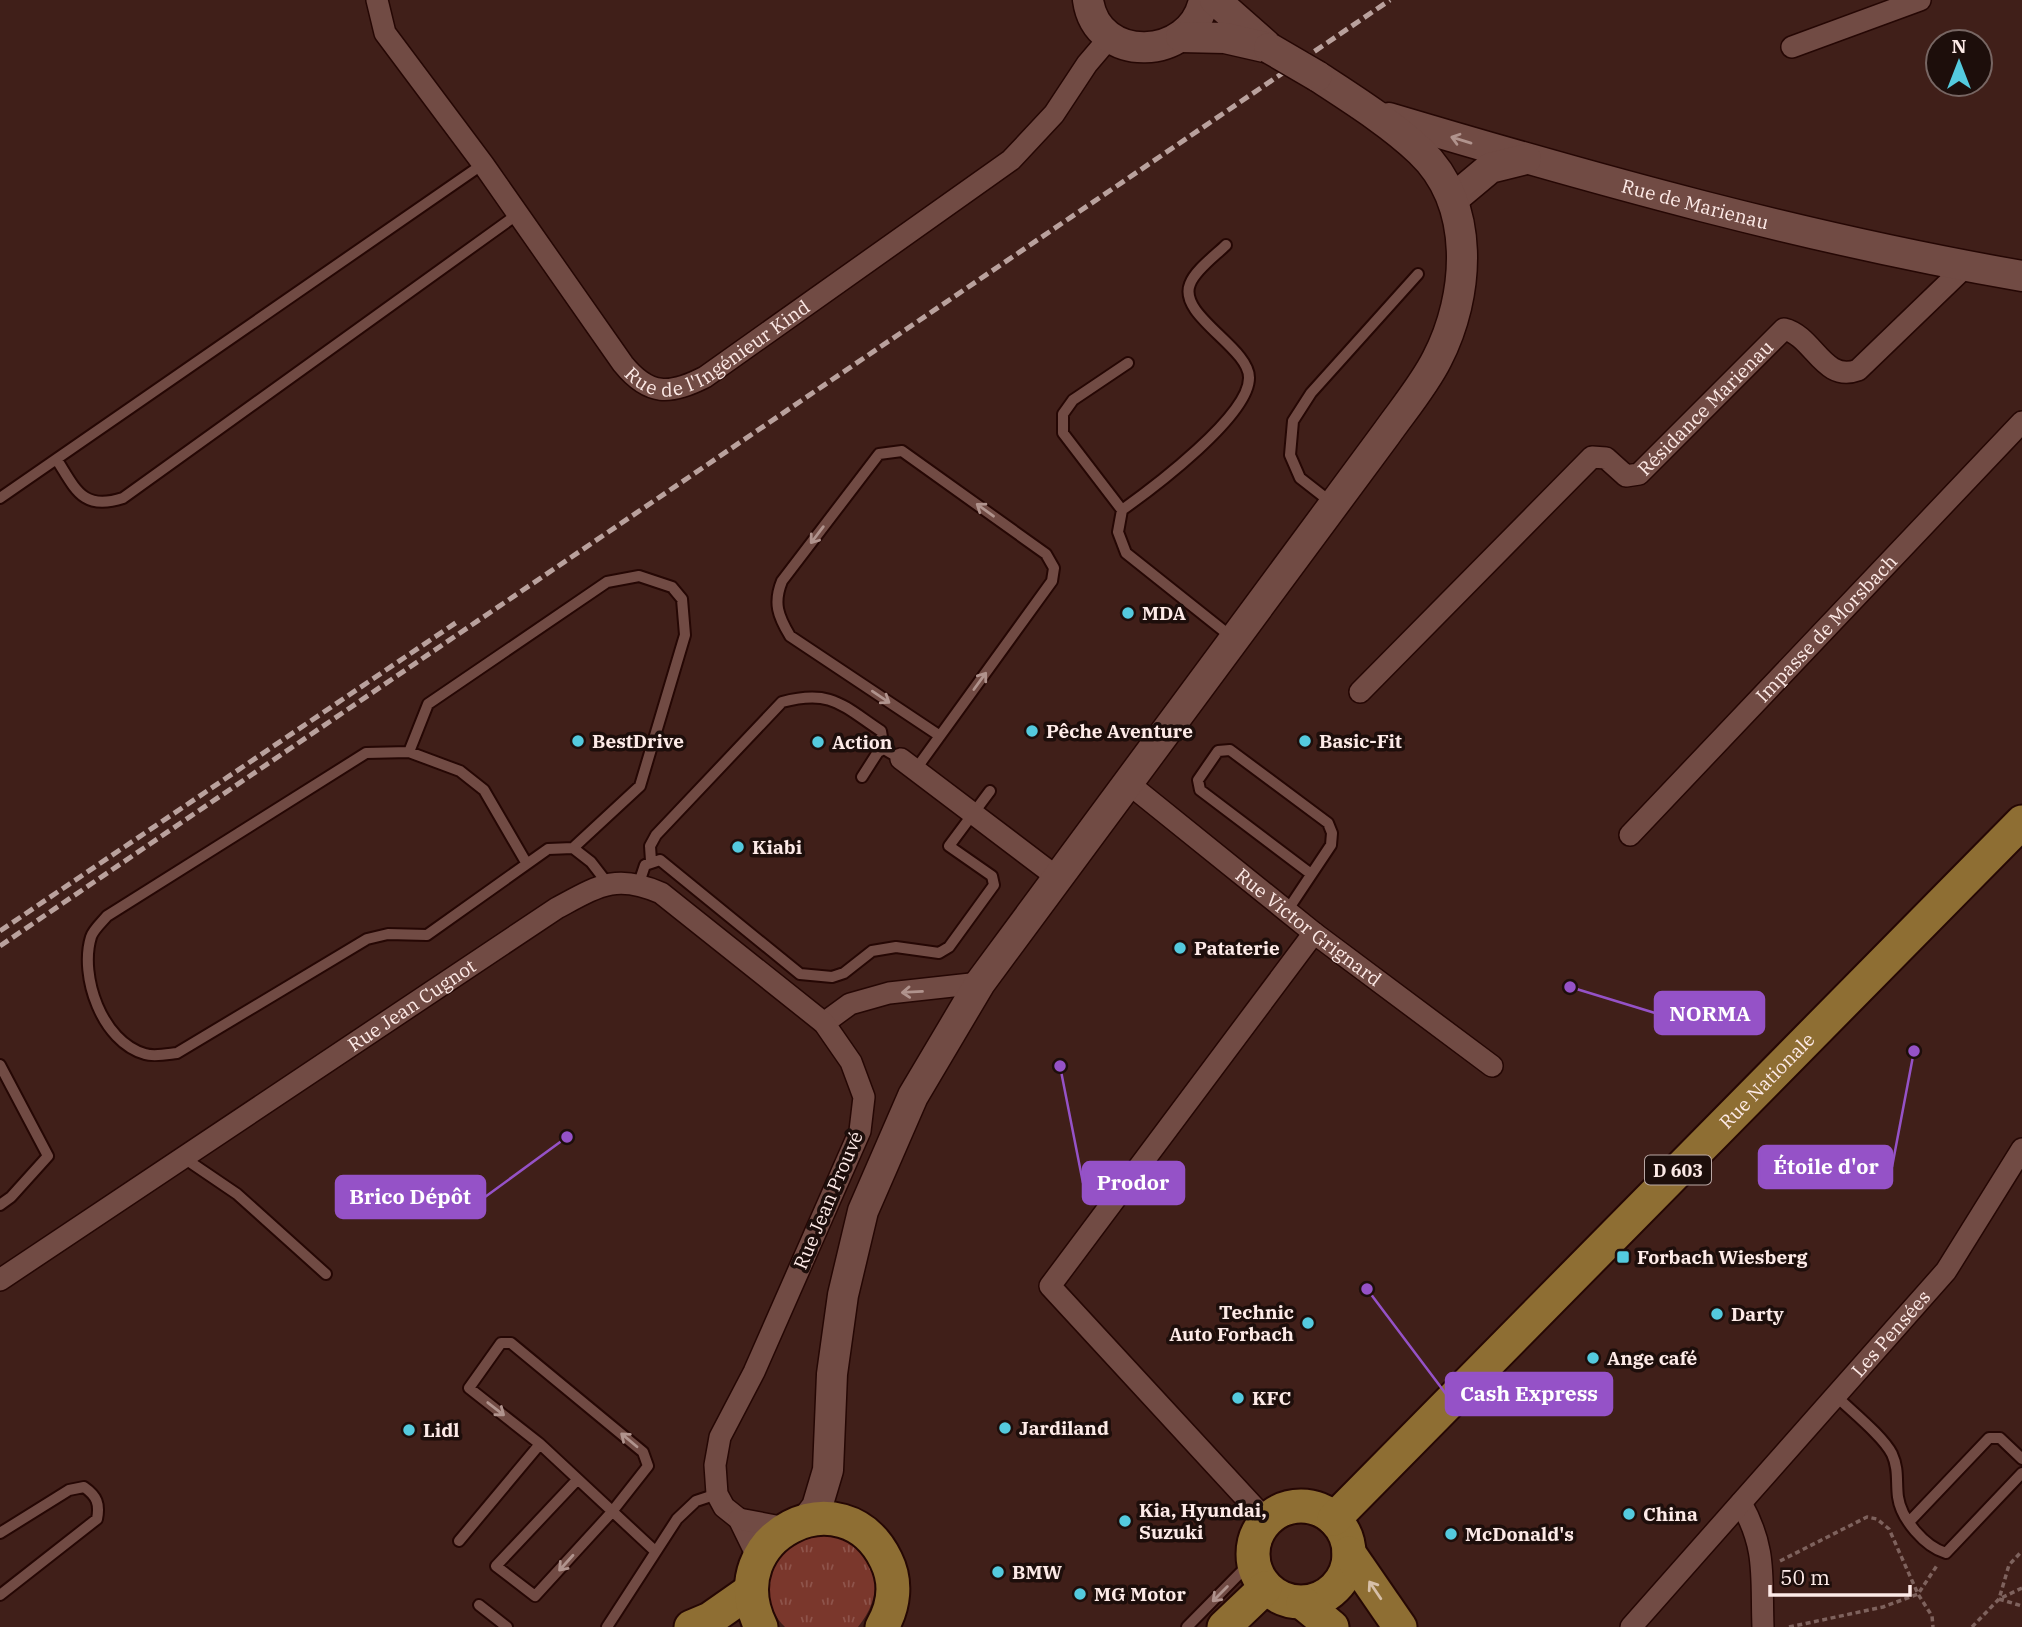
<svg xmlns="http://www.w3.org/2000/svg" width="2022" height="1627" font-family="'IBM Plex Serif',serif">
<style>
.grass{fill:url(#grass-tufts)}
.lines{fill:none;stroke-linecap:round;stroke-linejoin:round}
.lane-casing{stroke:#250704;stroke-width:14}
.street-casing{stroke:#250704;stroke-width:24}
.secondary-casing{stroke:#250704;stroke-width:33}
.primary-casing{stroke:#250704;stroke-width:37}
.path{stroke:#7e625d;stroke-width:3.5;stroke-dasharray:5 3.5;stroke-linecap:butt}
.lane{stroke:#714b44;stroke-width:10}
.street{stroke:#714b44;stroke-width:21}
.secondary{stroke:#714b44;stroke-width:30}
.primary{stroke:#8e6e33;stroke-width:33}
.rail{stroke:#b9a19d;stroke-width:5;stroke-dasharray:10 5;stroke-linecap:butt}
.secondary-bridge-casing{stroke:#250704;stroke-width:33;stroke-linecap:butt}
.secondary-bridge{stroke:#714b44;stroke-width:30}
.oneway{stroke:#b0938d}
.oneway2{stroke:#d6bfa8}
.poi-dot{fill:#54cade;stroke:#1d0e0b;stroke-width:2.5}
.labels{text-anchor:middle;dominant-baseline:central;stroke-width:7;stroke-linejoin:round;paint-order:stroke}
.shield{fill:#1d0e0b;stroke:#baa8a5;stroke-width:2}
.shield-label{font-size:18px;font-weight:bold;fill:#fdeae7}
.street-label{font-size:19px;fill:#fdeae7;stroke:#1d0e0b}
.poi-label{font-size:19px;font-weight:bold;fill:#fdeae7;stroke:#1d0e0b;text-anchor:start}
.leader{fill:none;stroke:#9552c7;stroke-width:2.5}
.callout-dot{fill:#9552c7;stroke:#1d0e0b;stroke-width:2.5}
.callout{fill:#9552c7;stroke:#9552c7;stroke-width:2.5}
.callout-label{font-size:21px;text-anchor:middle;font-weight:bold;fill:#fff}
</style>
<defs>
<pattern id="grass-tufts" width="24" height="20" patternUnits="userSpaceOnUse" patternTransform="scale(1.75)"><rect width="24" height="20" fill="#7a372c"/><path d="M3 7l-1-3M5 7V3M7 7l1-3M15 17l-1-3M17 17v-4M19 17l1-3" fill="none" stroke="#8e544b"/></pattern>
</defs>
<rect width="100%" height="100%" fill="#401f19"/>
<path class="grass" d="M 811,1531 C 821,1532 840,1532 848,1538 C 881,1562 883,1597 858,1627 L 785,1627 C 766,1608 768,1590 769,1564 Z"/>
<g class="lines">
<defs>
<path id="lane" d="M 1226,245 C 1216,255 1195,270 1190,284 C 1177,315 1250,348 1249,378 C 1249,416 1153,488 1122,510 L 1118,532 L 1126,553 L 1234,639
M 57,460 C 76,490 83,511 123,498 L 518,214
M 0,498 L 483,164
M 1332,503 L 1300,478 L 1290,455 L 1293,421 L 1311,393 L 1418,274
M 1122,510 L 1063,433 L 1063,414 L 1073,400 L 1128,363
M 409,752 L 428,704 L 607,582 L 639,576 L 672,587 L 682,599 L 685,635 L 640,786 L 573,848
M 916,769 L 1052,581 L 1054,568 L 1046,554 L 902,451 L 879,454 L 782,581 C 773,603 778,616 790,636 L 940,736
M 862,777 L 878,752 L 884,749 L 901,759
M 651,861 L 650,846 L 656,835 L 782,702 C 831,689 842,705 881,731 L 884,749
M 527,864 L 484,790 L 460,771 L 409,752 L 366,753 L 107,916 C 102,922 93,930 91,937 C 79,976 102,1042 145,1054 C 154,1057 168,1054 177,1053 L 367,939 L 388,934 L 427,935 L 548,849 L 573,848 L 591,862 L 608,884
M 639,883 L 645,865 L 660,860 L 800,974 L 832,977 L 844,973 L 872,951 L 896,947 L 939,953 L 949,947 L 994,885 L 992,876 L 949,846 L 990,791
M 1287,911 L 1331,845 L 1332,833 L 1328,823 L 1230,750 L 1218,751 L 1198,780 L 1200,790 L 1311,874
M 0,1065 L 48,1156 L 11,1197 L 0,1205
M 184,1158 L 237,1194 L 326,1274
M 1835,1395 C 1850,1410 1883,1436 1892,1454 C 1899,1469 1896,1482 1898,1497 C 1901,1519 1925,1547 1946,1553 L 2022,1473
M 540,1444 L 469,1388 L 501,1343 L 511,1343 L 643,1452 L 648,1466 L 611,1513 L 535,1596 L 496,1566 L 577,1480
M 1909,1522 L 1989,1438 L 2000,1438 L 2022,1459
M 0,1533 L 69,1490 L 84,1487 C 97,1496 100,1504 97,1519 L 0,1595
M 459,1541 L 540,1444 L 655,1551
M 479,1605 L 507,1627
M 607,1627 L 677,1519 L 696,1501 L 717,1494
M 1187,1627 L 1252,1561"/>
<g id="street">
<path id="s1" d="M 377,0 L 385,33 L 483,164 L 623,364 C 649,396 670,395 705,377 L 1011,160 L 1054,114 L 1087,64 L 1110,37"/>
<path d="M 1792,47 L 1920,0"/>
<path id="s2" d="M 1360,692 L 1592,457 L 1606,458 L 1626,476 L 1639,474 L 1784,329 C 1814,336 1823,383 1858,370 L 1966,266"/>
<path d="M 901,759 L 1058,878"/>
<path id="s3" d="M 1128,783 L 1314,933 L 1492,1066"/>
<path id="s4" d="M 1630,835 L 2022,422"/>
<path d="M 824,1023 L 850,1004 L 889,993 L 980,983"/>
<path id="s5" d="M 0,1280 L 557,908 C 598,886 616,873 661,893 L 824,1023 L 851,1062 L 864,1097 L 860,1131 L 754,1372 L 720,1437 L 715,1465 L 717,1494 L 724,1507 L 739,1519 L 758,1558"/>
<path d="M 1741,1503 C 1767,1549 1761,1576 1763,1627"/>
<path d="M 739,1519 L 786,1528"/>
<path d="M 1266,1520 L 1050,1286 L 1314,933"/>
<path id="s6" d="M 1631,1627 L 1946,1271 L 2022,1149"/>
</g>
<g id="secondary">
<path d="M 1088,0 C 1097,65 1192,61 1204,0"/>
<path d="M 1215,0 L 1266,45"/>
<path d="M 1181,37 L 1225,38 L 1269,48"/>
<path id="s7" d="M 1389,118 C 1597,180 1808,239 2022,276"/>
<path d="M 1453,199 L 1490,168 L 1526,159"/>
<path d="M 807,1520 L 817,1507 L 828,1470 L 832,1374 L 843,1295 L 863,1211 L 913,1096 L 980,983 L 1386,434 C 1403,410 1424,385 1437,359 C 1470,295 1476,204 1420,151 C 1389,122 1352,99 1317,76"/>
</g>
<g id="primary">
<circle cx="1301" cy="1554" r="48"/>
<path id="s8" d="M 1334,1519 L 2022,822"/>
<path d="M 1349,1553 L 1400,1627"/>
<path d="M 1303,1603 L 1332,1627"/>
<path d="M 691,1627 L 710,1619 L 750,1591"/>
<path d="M 761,1627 C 716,1536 844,1473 886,1560 C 897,1582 894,1606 882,1627"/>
<path d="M 1224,1627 L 1265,1588"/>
</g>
</defs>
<use href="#lane" class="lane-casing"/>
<use href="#street" class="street-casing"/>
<use href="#secondary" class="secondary-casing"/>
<use href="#primary" class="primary-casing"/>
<path class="path" d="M 1780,1561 L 1867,1517 L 1877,1519 L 1889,1529 L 1918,1594 L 1932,1616 L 1933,1627
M 2022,1588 L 1999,1599 L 2022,1606
M 1789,1627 L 1883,1607 L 1918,1594 L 1938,1564
M 1972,1627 L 1999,1599 L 2009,1565 L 2022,1551"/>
<use href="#lane" class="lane"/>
<use href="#street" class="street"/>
<use href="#secondary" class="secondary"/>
<use href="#primary" class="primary"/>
<path class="rail" d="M 0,931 L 457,622
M 0,946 L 1390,0"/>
<defs>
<path id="secondary-bridge" d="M 1269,48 L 1317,76"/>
</defs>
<use href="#secondary-bridge" class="secondary-bridge-casing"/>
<use href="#secondary-bridge" class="secondary-bridge"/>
</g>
<defs><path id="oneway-shaft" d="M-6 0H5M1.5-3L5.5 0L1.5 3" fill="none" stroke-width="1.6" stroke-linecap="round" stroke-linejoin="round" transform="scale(1.75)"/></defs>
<g class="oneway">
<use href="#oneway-shaft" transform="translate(1461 140) rotate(-163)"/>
<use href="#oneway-shaft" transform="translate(985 510) rotate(-144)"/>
<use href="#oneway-shaft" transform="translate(817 535) rotate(127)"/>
<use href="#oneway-shaft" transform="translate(980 681) rotate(-54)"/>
<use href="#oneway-shaft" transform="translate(881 697) rotate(34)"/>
<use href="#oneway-shaft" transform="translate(912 992) rotate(177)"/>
<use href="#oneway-shaft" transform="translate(496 1409) rotate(38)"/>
<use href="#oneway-shaft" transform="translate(629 1440) rotate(-140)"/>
<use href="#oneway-shaft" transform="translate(566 1563) rotate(132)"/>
<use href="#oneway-shaft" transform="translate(1220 1594) rotate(135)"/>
</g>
<use class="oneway2" href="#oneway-shaft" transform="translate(1375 1590) rotate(-124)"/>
<g class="poi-dot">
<circle cx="1128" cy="613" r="7"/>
<circle cx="1032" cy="731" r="7"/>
<circle cx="578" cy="741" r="7"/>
<circle cx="1305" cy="741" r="7"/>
<circle cx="818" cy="742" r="7"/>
<circle cx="738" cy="847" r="7"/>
<circle cx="1180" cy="948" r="7"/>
<rect x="1616" y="1250" width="14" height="14" rx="3.5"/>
<circle cx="1717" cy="1314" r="7"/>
<circle cx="1308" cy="1323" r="7"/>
<circle cx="1593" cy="1358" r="7"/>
<circle cx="1238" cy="1398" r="7"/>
<circle cx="1005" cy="1428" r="7"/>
<circle cx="409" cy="1430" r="7"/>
<circle cx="1629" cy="1514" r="7"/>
<circle cx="1125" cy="1521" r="7"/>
<circle cx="1451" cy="1534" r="7"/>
<circle cx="998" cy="1572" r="7"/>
<circle cx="1080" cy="1594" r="7"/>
</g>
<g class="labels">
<rect class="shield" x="1645" y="1155.5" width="66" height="29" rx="5"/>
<g class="shield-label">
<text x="1678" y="1170">D 603</text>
</g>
<g class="street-label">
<text stroke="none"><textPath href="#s7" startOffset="318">Rue de Marienau</textPath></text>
<text stroke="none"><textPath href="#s1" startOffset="555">Rue de l'Ingénieur Kind</textPath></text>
<text stroke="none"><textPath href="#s2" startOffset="478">Résidance Marienau</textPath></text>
<text stroke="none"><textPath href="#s4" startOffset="285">Impasse de Morsbach</textPath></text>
<text stroke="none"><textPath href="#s3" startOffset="231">Rue Victor Grignard</textPath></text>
<text stroke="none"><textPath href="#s5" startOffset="495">Rue Jean Cugnot</textPath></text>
<text stroke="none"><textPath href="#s8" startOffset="616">Rue Nationale</textPath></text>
<text transform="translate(828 1200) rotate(-67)">Rue Jean Prouvé</text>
<text stroke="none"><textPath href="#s6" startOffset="392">Les Pensées</textPath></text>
</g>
<g class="poi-label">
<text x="1142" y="613">MDA</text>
<text x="1046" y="731">Pêche Aventure</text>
<text x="592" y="741">BestDrive</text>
<text x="1319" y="741">Basic-Fit</text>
<text x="832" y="742">Action</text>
<text x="752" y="847">Kiabi</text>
<text x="1194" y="948">Pataterie</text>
<text x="1637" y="1257">Forbach Wiesberg</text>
<text x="1294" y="1312" text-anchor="end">Technic<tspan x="1294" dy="22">Auto Forbach</tspan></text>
<text x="1731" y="1314">Darty</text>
<text x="1607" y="1358">Ange café</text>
<text x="1252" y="1398">KFC</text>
<text x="1019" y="1428">Jardiland</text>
<text x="423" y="1430">Lidl</text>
<text x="1139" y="1510">Kia, Hyundai,<tspan x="1139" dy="22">Suzuki</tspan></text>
<text x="1643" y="1514">China</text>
<text x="1465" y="1534">McDonald's</text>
<text x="1012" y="1572">BMW</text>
<text x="1094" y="1594">MG Motor</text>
</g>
</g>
<path class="leader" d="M1570 987L1655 1013M1914 1051L1892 1167M1060 1066L1083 1183M567 1137L485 1197M1367 1289L1446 1394"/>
<g class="callout-dot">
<circle cx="1570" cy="987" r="7"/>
<circle cx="1914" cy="1051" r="7"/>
<circle cx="1060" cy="1066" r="7"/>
<circle cx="567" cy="1137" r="7"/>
<circle cx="1367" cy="1289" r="7"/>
</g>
<g class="callout">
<rect x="1655" y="992" width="109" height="42" rx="7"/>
<rect x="1759" y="1146" width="133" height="42" rx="7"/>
<rect x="1083" y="1162" width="101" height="42" rx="7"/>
<rect x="336" y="1176" width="149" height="42" rx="7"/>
<rect x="1446" y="1373" width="166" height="42" rx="7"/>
</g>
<g class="callout-label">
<text x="1710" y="1021">NORMA</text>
<text x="1826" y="1174">Étoile d'or</text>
<text x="1133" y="1190">Prodor</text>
<text x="410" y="1204">Brico Dépôt</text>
<text x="1529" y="1401">Cash Express</text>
</g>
<g transform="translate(1959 63)"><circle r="33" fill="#1d0e0b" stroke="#776663" stroke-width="2"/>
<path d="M0-5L12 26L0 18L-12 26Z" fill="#54cade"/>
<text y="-10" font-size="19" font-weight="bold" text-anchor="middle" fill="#fdeae7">N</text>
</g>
<path d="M1770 1585v10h140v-10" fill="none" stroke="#fdeae7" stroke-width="3.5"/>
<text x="1780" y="1585" font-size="21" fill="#fdeae7" stroke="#1d0e0b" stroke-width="5" paint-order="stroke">50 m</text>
</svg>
